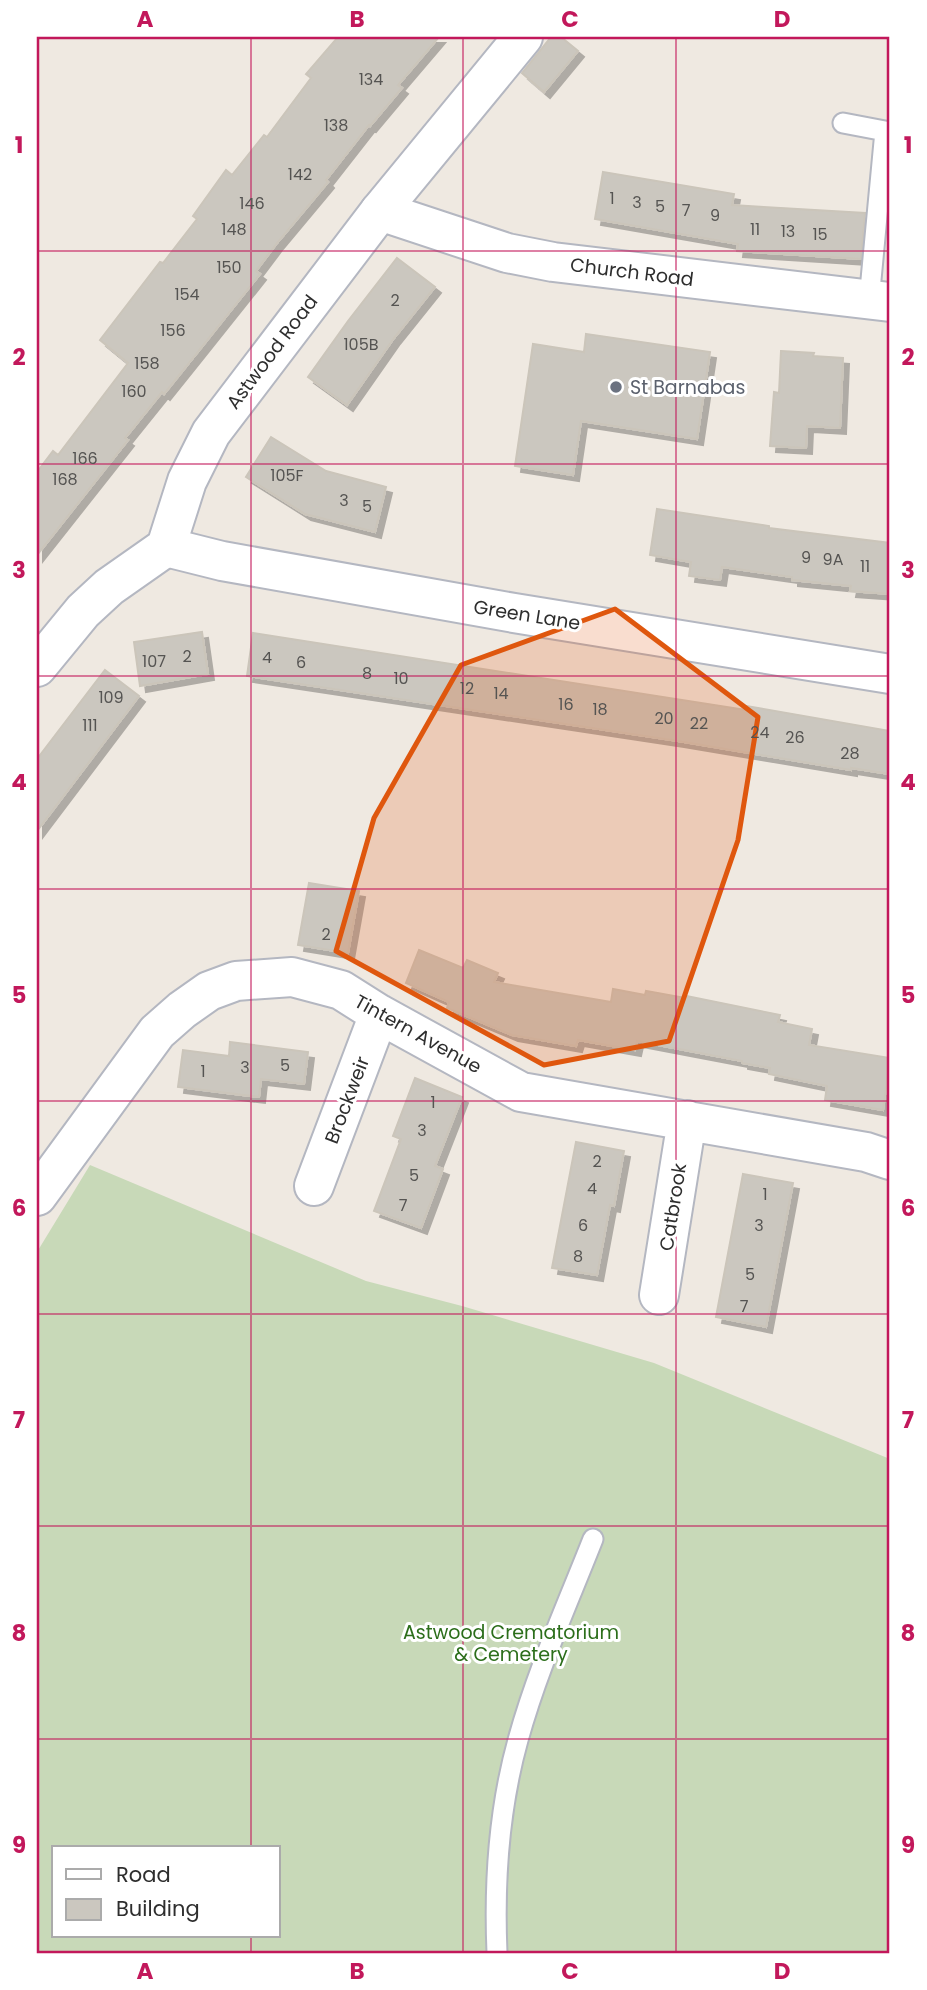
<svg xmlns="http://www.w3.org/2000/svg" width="927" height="1990" font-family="Poppins,sans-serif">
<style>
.cemetery{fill:#c8d9b8;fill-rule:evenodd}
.building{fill:#cbc7bf;stroke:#cbc5ba;stroke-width:2;filter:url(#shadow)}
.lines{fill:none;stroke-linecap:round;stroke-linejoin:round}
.lane-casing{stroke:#b4b7c1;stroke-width:23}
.street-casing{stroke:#b4b7c1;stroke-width:42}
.secondary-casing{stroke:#b4b7c1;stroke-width:42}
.lane{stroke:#fff;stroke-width:19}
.street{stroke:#fff;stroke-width:38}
.secondary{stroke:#fff;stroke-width:38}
.marked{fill:#df570e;fill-opacity:0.2;stroke:#df570e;stroke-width:5;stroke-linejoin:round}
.grid{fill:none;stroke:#c2185b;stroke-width:2;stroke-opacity:0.55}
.worship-dot{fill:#6b7280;stroke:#fff;stroke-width:2.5}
.labels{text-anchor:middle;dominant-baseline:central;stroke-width:6;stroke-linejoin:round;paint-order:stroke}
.number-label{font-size:16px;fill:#555452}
.street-label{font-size:19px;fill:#2e2e2e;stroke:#fff}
.worship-label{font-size:19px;fill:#5b616d;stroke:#fff;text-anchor:start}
.park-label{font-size:19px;fill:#2c6e1b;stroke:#fff}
.neatline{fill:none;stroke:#c2185b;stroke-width:2.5}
.grid-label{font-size:23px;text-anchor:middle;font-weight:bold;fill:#c2185b}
</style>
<defs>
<filter id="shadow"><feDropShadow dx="6" dy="6" stdDeviation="0" flood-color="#0004"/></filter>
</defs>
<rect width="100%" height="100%" fill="#efe9e1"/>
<path class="cemetery" d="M 90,1165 L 366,1281 L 462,1306 L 654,1363 L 890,1459 L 890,1953 L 37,1953 L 37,1252 ZM 54,1848 L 278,1848 L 278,1936 L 54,1936 Z"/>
<path class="building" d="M 338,37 L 439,37 L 398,85 L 402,88 L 370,126 L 369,125 L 326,180 L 328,182 L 277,243 L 256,271 L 260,274 L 193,358 L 164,394 L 162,392 L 125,438 L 128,440 L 37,555 L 37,472 L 53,451 L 58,455 L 128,363 L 100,340 L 160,262 L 163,263 L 197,219 L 193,216 L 226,170 L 232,175 L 264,135 L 267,137 L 311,78 L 306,74 Z
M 551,37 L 561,37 L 578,51 L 544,92 L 522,73 Z
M 603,172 L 734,194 L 732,205 L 865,213 L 861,259 L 737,251 L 738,244 L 595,219 Z
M 397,258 L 435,287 L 394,338 L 347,405 L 308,377 L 348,321 Z
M 586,334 L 710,352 L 697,439 L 581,421 L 573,475 L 515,466 L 533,344 L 584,352 Z
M 781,351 L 814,353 L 813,356 L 843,358 L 840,428 L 807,426 L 806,448 L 770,446 L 774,392 L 779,393 Z
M 271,437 L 326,471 L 386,487 L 375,532 L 305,514 L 246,477 Z
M 657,509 L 769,526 L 769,528 L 890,543 L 890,594 L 850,591 L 851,586 L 792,580 L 792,577 L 722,567 L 720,580 L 689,576 L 691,562 L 650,555 Z
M 202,632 L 208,674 L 140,686 L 134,642 Z
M 253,633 L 746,710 L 746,706 L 890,731 L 890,774 L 851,768 L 851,770 L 678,741 L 247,676 Z
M 105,670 L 139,696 L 37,831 L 37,759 Z
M 309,883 L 359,891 L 348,953 L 298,945 Z
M 419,950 L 463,968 L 467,960 L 498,973 L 494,982 L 611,1002 L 613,989 L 645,995 L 646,991 L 685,998 L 686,996 L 780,1015 L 778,1022 L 812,1029 L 809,1045 L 890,1058 L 883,1110 L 825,1100 L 827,1086 L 769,1074 L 770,1068 L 742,1063 L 742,1061 L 637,1041 L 635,1050 L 578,1040 L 576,1046 L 512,1035 L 447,1008 L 449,1002 L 406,983 Z
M 230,1042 L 308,1052 L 304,1084 L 261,1079 L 259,1097 L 178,1087 L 183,1050 L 229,1056 Z
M 415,1078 L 462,1097 L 435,1166 L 443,1169 L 421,1228 L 374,1211 L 401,1139 L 393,1136 Z
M 576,1142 L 624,1151 L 614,1206 L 610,1205 L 597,1275 L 552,1268 Z
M 743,1174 L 793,1183 L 766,1327 L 716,1317 Z"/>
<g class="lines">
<defs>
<path id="lane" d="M 843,123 L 885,131 L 869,301
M 497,1953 C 494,1883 499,1808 518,1740 C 537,1671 567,1605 593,1539"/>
<path id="street" d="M 380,211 L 507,253 L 553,262 L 890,302
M 166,547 L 222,561 L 514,613 L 890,674
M 314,1186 L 379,1014
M 37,1196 L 157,1032 L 182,1010 L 209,991 L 236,981 L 292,977 L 341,990 L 379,1014 L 521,1092 L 866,1152 L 890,1160
M 659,1295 L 687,1120"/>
<path id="secondary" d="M 37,667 L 83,611 L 109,587 L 166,547 L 187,481 L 211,433 L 380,211 L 523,37"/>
</defs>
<use href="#lane" class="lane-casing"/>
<use href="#street" class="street-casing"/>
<use href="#secondary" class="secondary-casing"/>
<use href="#lane" class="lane"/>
<use href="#street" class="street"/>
<use href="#secondary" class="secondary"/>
</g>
<path class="marked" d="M 615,609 L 758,717 L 738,840 L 669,1041 L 544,1065 L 336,951 L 374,818 L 461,665 Z"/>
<path class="grid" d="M 251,37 L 251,1848M 463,37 L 463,1953M 676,37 L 676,1953M 37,251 L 890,251M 37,464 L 890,464M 37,676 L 890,676M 37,889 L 890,889M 37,1101 L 890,1101M 37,1314 L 890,1314M 37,1526 L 890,1526M 37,1739 L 890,1739M 251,1936 L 251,1953"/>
<circle class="worship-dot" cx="616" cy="387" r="7"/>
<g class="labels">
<g class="number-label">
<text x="371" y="79">134</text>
<text x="336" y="125">138</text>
<text x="300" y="174">142</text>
<text x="612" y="198">1</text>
<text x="637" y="202">3</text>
<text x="252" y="203">146</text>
<text x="660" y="206">5</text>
<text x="686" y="210">7</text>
<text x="715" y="215">9</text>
<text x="234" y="229">148</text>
<text x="755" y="229">11</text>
<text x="788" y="231">13</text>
<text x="820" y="234">15</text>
<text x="229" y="267">150</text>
<text x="187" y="294">154</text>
<text x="395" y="300">2</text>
<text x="173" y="330">156</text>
<text x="361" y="344">105B</text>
<text x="147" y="363">158</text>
<text x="134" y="391">160</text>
<text x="85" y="458">166</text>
<text x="287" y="475">105F</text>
<text x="65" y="479">168</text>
<text x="344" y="500">3</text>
<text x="367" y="506">5</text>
<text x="806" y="557">9</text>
<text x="833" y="559">9A</text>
<text x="865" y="566">11</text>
<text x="187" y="656">2</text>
<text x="267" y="657">4</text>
<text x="154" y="661">107</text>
<text x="301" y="662">6</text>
<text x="367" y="673">8</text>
<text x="401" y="678">10</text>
<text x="467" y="688">12</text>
<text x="501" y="693">14</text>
<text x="111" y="697">109</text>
<text x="566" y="704">16</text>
<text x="600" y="709">18</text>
<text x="664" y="718">20</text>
<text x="699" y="723">22</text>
<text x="90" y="725">111</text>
<text x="760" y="732">24</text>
<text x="795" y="737">26</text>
<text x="850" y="753">28</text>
<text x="326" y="934">2</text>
<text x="285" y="1065">5</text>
<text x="245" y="1067">3</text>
<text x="203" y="1071">1</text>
<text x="433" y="1102">1</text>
<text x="422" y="1130">3</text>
<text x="597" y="1161">2</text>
<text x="414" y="1175">5</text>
<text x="592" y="1188">4</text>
<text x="765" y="1194">1</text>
<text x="403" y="1205">7</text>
<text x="583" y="1225">6</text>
<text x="759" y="1225">3</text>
<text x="578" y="1256">8</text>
<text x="750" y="1274">5</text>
<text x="744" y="1306">7</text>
</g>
<g class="street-label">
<text transform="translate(632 272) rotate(7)">Church Road</text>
<text transform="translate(272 352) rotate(-53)">Astwood Road</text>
<text transform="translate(527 615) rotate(9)">Green Lane</text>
<text transform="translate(418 1034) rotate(29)">Tintern Avenue</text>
<text transform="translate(347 1100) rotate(-69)">Brockweir</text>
<text transform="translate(673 1207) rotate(-81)">Catbrook</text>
</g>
<g class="worship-label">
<text x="630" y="387">St Barnabas</text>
</g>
<g class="park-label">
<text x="511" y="1632">Astwood Crematorium<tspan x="511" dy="22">&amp; Cemetery</tspan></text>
</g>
</g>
<rect width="927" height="1990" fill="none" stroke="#ffffff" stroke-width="77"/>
<rect x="52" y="1846" width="228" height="91" fill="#ffffff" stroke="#ababab" stroke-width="2"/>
<rect x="66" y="1869" width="35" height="10" fill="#ffffff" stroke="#ababab" stroke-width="2"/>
<text x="116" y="1882" font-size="21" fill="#2e2e2e">Road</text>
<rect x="66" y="1899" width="35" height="21" fill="#cbc7bf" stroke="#ababab" stroke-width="2"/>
<text x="116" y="1916" font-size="21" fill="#2e2e2e">Building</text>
<rect x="38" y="38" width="850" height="1914" class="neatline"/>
<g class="grid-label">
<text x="145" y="27">A</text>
<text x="357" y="27">B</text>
<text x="570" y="27">C</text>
<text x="782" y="27">D</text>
<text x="19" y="153">1</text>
<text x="908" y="153">1</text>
<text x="19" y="365">2</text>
<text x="908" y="365">2</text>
<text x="19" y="578">3</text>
<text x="908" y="578">3</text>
<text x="19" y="790">4</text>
<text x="908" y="790">4</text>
<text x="19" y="1003">5</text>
<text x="908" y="1003">5</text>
<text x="19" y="1216">6</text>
<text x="908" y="1216">6</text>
<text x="19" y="1428">7</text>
<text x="908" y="1428">7</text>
<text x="19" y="1641">8</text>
<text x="908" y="1641">8</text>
<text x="19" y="1853">9</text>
<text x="908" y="1853">9</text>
<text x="145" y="1979">A</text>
<text x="357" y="1979">B</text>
<text x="570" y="1979">C</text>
<text x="782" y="1979">D</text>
</g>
</svg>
